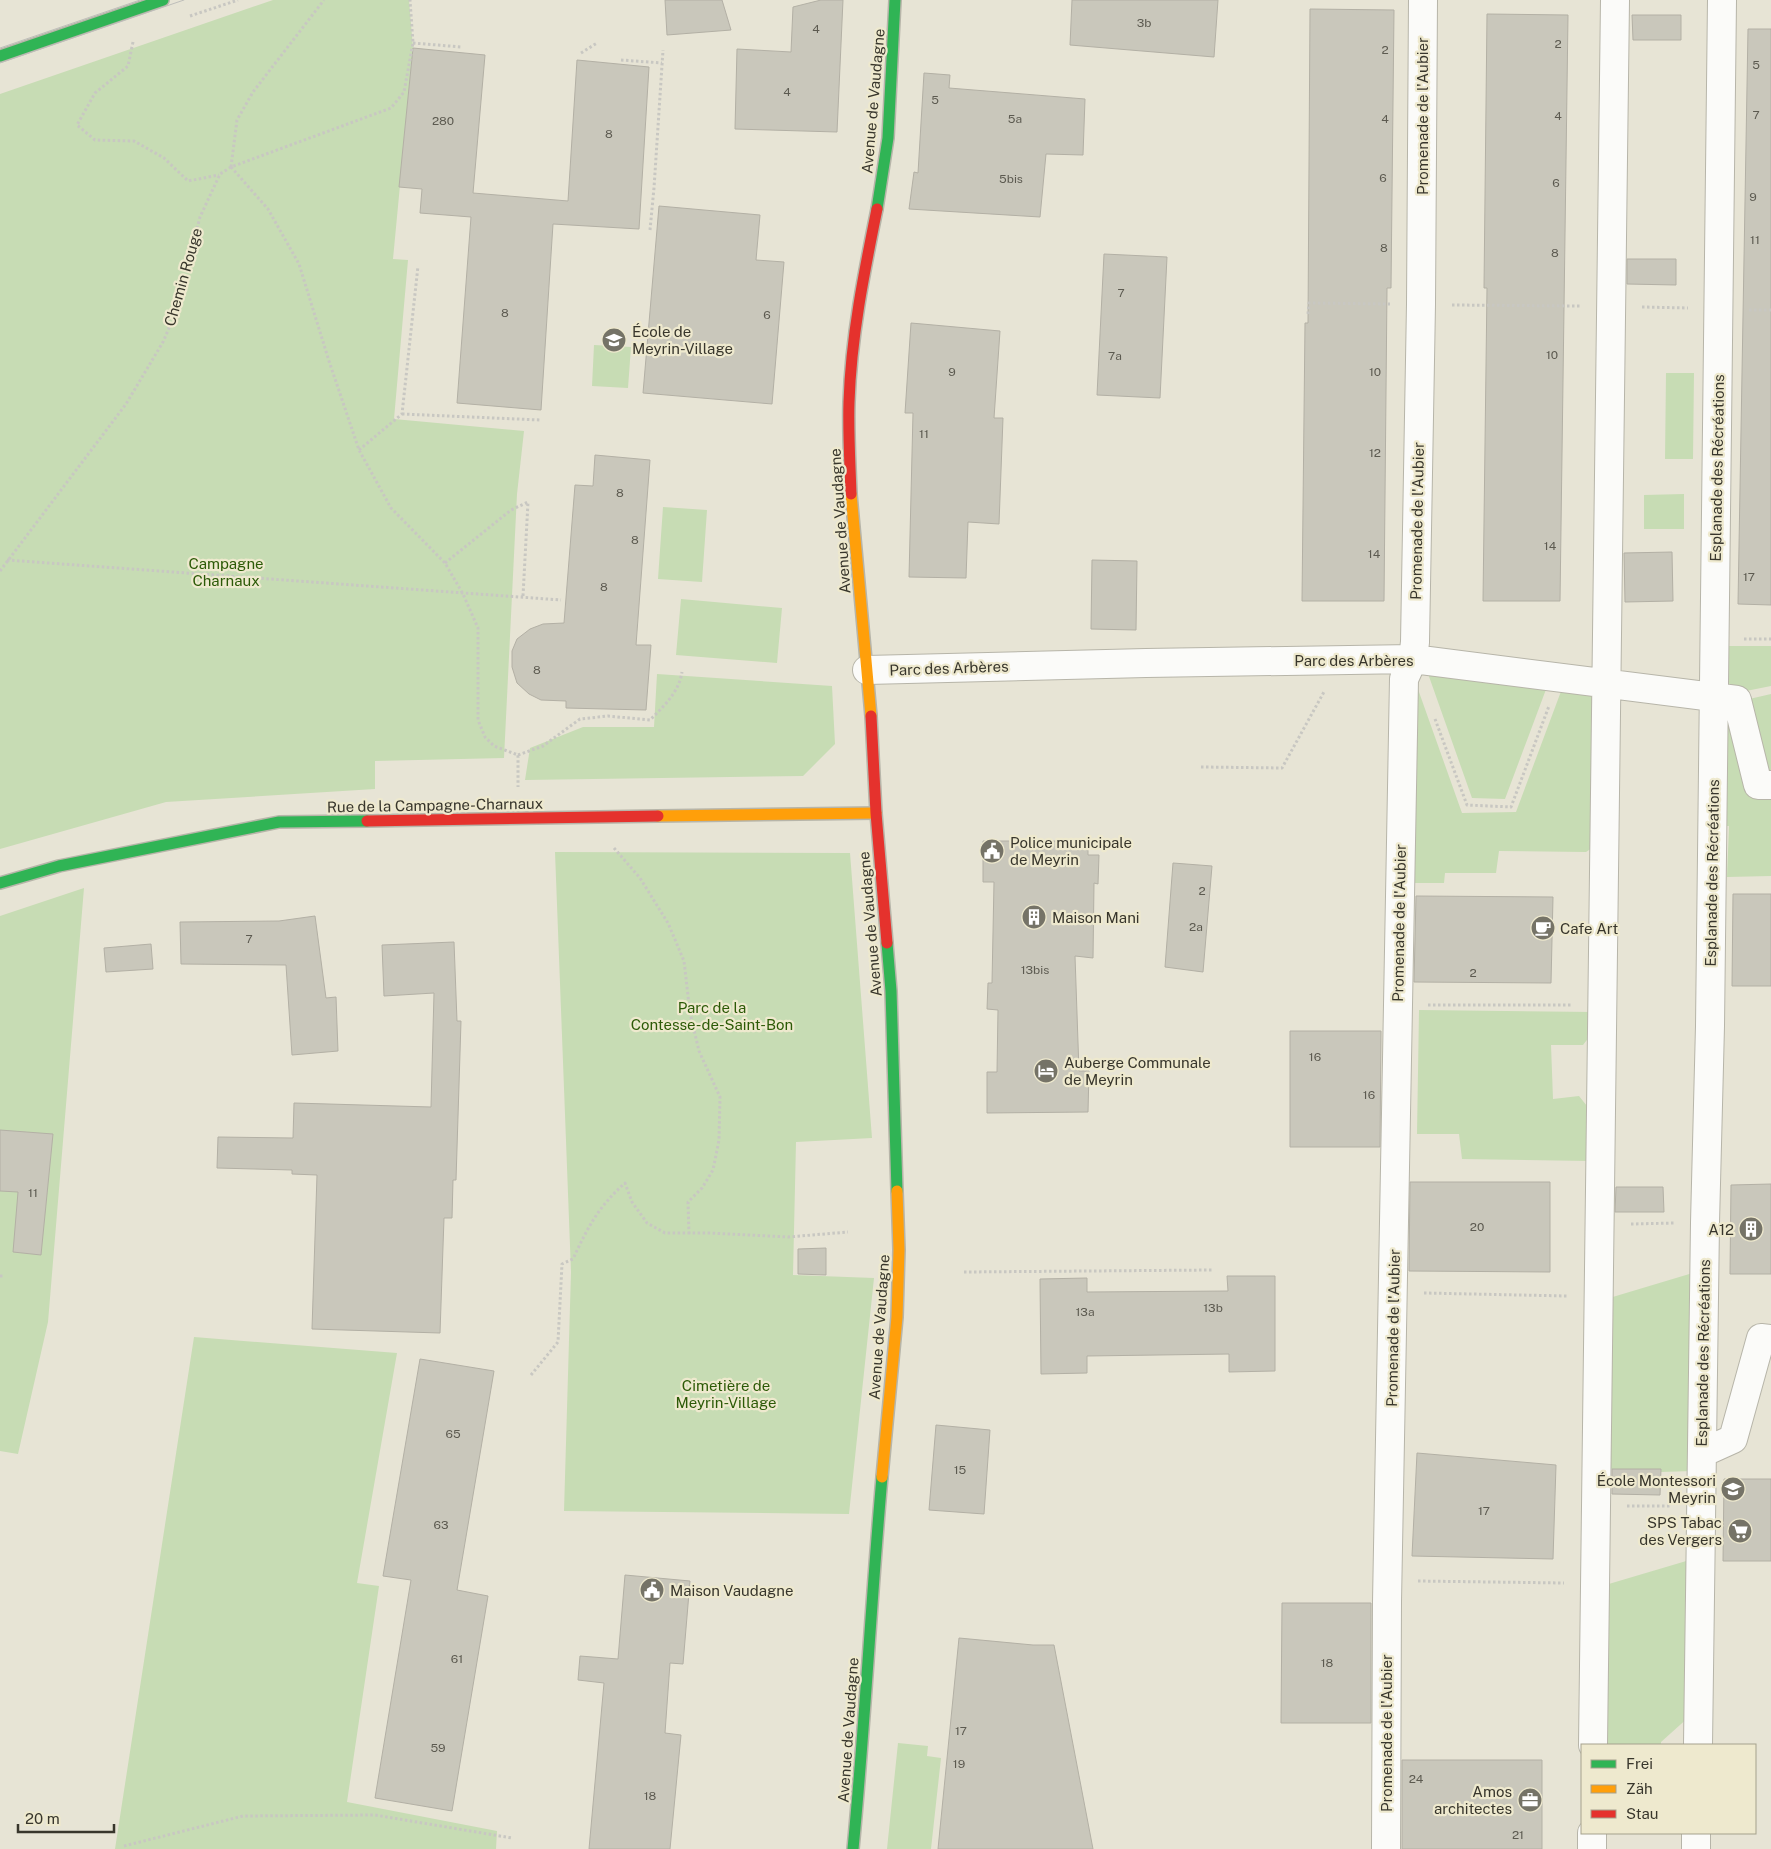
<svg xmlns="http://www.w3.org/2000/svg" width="1771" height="1849" font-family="'Public Sans',sans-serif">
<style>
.green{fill:#c7dcb4}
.building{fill:#c9c7bb;stroke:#b3b0a5}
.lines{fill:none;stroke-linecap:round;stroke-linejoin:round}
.street-casing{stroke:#b7b5a9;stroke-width:30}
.fast-casing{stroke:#b7b5a9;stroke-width:14}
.slow-casing{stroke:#b7b5a9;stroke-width:14}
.jam-casing{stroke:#b7b5a9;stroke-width:14}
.path{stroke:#c8c7c2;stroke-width:3;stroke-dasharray:2.5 2.5;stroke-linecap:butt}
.street{stroke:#fbfbf9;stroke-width:28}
.fast{stroke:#30b455;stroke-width:11}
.slow{stroke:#ff9f0a;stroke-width:11}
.jam{stroke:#e5322d;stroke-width:11}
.tram{stroke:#bebeba;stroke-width:1}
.labels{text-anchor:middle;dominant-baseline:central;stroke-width:4.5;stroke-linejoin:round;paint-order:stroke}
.number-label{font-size:12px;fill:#5c5a50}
.street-label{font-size:15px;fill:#38362c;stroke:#eee9ce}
.poi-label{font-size:15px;fill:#38362c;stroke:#eee9ce;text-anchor:start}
.park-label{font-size:15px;fill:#2c5a07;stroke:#eee9ce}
</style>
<rect width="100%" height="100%" fill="#e7e4d5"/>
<path class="green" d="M 273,0 L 409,0 L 413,48 L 393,259 L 408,260 L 394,419 L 524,431 L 517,494 L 504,758 L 375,761 L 375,789 L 166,802 L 0,849 L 0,94 Z
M 594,345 L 631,347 L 628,388 L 592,386 Z
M 1666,373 L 1694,373 L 1693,459 L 1665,459 Z
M 1684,494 L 1684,529 L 1644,529 L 1644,495 Z
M 663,507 L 707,510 L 702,582 L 658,579 Z
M 681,599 L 782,608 L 777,663 L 676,655 Z
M 1722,646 L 1771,646 L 1771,686 L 1746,691 L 1722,688 Z
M 1426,668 L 1548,684 L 1505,799 L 1472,798 Z
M 657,674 L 832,686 L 835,744 L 803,776 L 525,780 L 530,748 L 583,727 L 654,727 Z
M 1414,678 L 1462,813 L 1516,812 L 1563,686 L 1597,689 L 1595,846 L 1586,852 L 1499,851 L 1496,873 L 1445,873 L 1444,883 L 1404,883 Z
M 1771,694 L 1771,776 L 1762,776 L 1745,700 Z
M 1721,706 L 1771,791 L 1771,876 L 1727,877 L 1729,826 L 1720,826 Z
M 555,852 L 850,853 L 872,1138 L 796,1142 L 793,1275 L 874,1278 L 849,1514 L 564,1511 L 571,1272 Z
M 84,888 L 48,1322 L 18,1454 L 0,1451 L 0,916 Z
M 1419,1010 L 1593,1012 L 1593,1032 L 1583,1045 L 1551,1045 L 1553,1099 L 1579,1096 L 1591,1111 L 1590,1161 L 1462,1159 L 1459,1134 L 1417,1134 Z
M 1696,1272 L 1692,1471 L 1661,1472 L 1660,1469 L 1611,1469 L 1611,1470 L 1603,1471 L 1606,1299 Z
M 194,1337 L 397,1353 L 357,1583 L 379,1586 L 347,1802 L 497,1831 L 496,1849 L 115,1849 Z
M 1693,1559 L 1690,1716 L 1661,1742 L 1661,1745 L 1600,1745 L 1602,1586 Z
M 898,1743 L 928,1746 L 927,1756 L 941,1758 L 931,1849 L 887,1849 Z"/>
<path class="building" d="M 665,0 L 722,0 L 731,30 L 667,35 Z
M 821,0 L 843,0 L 837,132 L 735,129 L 737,49 L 791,52 L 793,7 Z
M 1072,0 L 1218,0 L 1214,57 L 1070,45 Z
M 1310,9 L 1394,10 L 1391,288 L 1387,288 L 1384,601 L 1302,601 L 1305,323 L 1308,323 Z
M 1487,14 L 1568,15 L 1560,601 L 1483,601 L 1487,288 L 1484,288 Z
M 1632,15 L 1681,15 L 1681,40 L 1633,40 Z
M 1748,29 L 1771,29 L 1771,605 L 1738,604 Z
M 413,48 L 485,55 L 473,193 L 568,201 L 577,60 L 649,67 L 639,229 L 553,224 L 541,410 L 457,403 L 471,217 L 420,213 L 422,189 L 399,187 Z
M 924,73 L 950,75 L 949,88 L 1085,99 L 1083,155 L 1046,154 L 1040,217 L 909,209 L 914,172 L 918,173 Z
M 659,206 L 760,215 L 756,260 L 784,262 L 772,404 L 643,393 Z
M 1104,254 L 1167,257 L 1160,398 L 1097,395 Z
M 1627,259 L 1676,259 L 1676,285 L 1627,284 Z
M 911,323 L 1000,331 L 994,418 L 1003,418 L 999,524 L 968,522 L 966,578 L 909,577 L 913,413 L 905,413 Z
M 595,455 L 650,460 L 636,645 L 651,645 L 646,710 L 566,708 L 566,701 L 541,700 L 529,694 L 517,683 L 512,667 L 512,651 L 517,639 L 530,629 L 543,624 L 564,623 L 575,485 L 593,486 Z
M 1672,552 L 1673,601 L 1625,602 L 1624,553 Z
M 1092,560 L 1137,561 L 1136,630 L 1091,629 Z
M 983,841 L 1088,841 L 1088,855 L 1099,855 L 1098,884 L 1094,883 L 1093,958 L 1075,956 L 1079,1071 L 1089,1071 L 1088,1112 L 987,1113 L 987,1072 L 997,1072 L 998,1010 L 987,1009 L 988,983 L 992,983 L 994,882 L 983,882 Z
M 1173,863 L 1212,866 L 1203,972 L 1165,967 Z
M 1733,894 L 1771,894 L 1771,986 L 1732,986 Z
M 1416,896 L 1553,897 L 1551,983 L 1414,982 Z
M 315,916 L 326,998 L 336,997 L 338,1051 L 292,1055 L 286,965 L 181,964 L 180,922 L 279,921 Z
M 454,942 L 457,1021 L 461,1021 L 456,1180 L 453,1180 L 452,1218 L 444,1218 L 440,1333 L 312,1329 L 317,1175 L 292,1174 L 292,1170 L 217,1168 L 218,1137 L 293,1138 L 294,1103 L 431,1107 L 434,993 L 384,996 L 382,945 Z
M 151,944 L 153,969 L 106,972 L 104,948 Z
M 1290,1031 L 1381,1031 L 1380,1147 L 1290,1147 Z
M 0,1130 L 53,1134 L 41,1255 L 13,1252 L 18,1192 L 0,1191 Z
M 1410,1182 L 1550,1182 L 1550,1272 L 1409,1271 Z
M 1771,1184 L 1771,1274 L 1730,1274 L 1731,1185 Z
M 1616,1187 L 1663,1187 L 1664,1212 L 1615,1212 Z
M 826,1248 L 826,1275 L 798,1274 L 798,1249 Z
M 1227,1276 L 1275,1276 L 1275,1371 L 1229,1372 L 1229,1354 L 1087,1356 L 1087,1373 L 1041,1374 L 1040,1279 L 1087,1278 L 1087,1292 L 1228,1291 Z
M 420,1359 L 494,1371 L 457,1590 L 488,1596 L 452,1811 L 375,1798 L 411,1580 L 383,1576 Z
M 936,1425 L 990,1430 L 984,1514 L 929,1510 Z
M 1417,1453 L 1556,1465 L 1553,1559 L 1412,1556 Z
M 1612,1469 L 1661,1469 L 1660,1495 L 1612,1494 Z
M 1724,1479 L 1771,1479 L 1771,1561 L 1723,1561 Z
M 625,1575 L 690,1581 L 683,1664 L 670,1663 L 665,1733 L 681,1735 L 670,1849 L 589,1849 L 604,1683 L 578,1680 L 580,1656 L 618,1659 Z
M 1282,1603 L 1371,1603 L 1371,1723 L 1281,1723 Z
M 959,1638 L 1033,1645 L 1054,1645 L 1093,1849 L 938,1849 Z
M 1402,1760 L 1542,1760 L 1542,1849 L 1402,1849 Z"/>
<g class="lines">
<defs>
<path id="street" d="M 867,670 L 1146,663 L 1413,659 L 1737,700 L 1758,785 L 1771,785
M 1702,1453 L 1733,1439 L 1761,1338 L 1771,1339
M 1593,1745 L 1615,0
M 1698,1745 L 1705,1223 L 1710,1026 L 1722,0
M 1386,1849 L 1387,1602 L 1404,679 L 1413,659 L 1415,642 L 1421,304 L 1423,0
M 1592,1849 L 1592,1833
M 1696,1849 L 1696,1833"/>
<path id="fast" d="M 0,56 L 163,0
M 877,209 L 888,138 L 895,0
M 0,883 L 59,866 L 279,822 L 367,821
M 887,943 L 891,991 L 897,1191
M 853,1849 C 865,1725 871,1601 882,1477"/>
<path id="slow" d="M 851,494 L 871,716
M 658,816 L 876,813
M 882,1477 L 897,1317 L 899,1250 L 897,1191"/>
<path id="jam" d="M 851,494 C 850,463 848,432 849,402 C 851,337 864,273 877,209
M 871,716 L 876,813 L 887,943
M 367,821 L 658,816"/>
</defs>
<use href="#street" class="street-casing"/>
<use href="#fast" class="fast-casing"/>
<use href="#slow" class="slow-casing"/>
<use href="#jam" class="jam-casing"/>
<path class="path" d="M 190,16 L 238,0
M 133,42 L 128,66 L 95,93 L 77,125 L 95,140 L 134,141 L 164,158 L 188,181 L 219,175
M 413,43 L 461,47
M 581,53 L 597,43
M 621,60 L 662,63
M 231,167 L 268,209 L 299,264 L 329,361 L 359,450 L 391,508 L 445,563 L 463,594 L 478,628 L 478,720 L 485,737 L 494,746 L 518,755 L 518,787
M 231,167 L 237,120 L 253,92 L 324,0
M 650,230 L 654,188 L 663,50
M 1452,305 L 1580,306
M 1642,307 L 1688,308
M 1749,310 L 1771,310
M 1308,314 L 1309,303 L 1390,304
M 402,414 L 540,420
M 359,450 L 402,414 L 418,266
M 7,560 L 561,600
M 445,563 L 511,510 L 528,502 L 523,596
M 0,571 L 126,404 L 163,342 L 175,314 L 200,217 L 220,174 L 231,167 L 391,108 L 404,92 L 413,43 L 410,0
M 1744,639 L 1771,639
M 1435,719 L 1467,805 L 1511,807 L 1549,706
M 518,755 L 543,746 L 580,719 L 608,716 L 650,720 C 664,706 679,692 682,672
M 1201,767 L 1282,768 L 1325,690
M 614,848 L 640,878 L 668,923 L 684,961 L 690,1013 L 699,1051 L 720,1097 L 719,1140 L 713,1170 L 702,1188 L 688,1202 L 689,1234
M 1428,1005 L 1572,1005
M 1631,1224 L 1675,1223
M 964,1272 L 1213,1270
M 0,1276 L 5,1276
M 1424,1293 L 1567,1296
M 531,1375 L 558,1342 L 562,1264 L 573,1259 C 588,1227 598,1207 625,1183 L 632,1202 L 647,1223 L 665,1233 L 708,1233 L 788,1237 L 848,1232
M 1627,1506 L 1671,1506
M 1418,1581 L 1564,1583
M 124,1846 L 243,1816 L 375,1815 L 512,1838"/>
<use href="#street" class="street"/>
<use href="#fast" class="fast"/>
<use href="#slow" class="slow"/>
<use href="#jam" class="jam"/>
<path class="tram" d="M 0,48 L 140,0
M 0,63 L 184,0"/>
</g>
<defs>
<symbol id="school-disc" viewBox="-11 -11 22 22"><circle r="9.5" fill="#757367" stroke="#eee9ce"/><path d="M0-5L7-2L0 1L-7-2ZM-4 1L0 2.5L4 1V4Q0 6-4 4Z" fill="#fff"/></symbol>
<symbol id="civic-disc" viewBox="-11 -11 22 22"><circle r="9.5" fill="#757367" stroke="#eee9ce"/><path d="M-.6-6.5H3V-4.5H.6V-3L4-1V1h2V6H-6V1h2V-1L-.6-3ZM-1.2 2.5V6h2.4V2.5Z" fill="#fff"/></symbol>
<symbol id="building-disc" viewBox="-11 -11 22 22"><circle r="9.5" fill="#757367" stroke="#eee9ce"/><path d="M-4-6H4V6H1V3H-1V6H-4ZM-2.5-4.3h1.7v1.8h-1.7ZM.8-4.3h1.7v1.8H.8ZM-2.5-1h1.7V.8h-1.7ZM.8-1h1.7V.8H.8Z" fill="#fff"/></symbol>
<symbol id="cafe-disc" viewBox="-11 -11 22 22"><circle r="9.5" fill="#757367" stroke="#eee9ce"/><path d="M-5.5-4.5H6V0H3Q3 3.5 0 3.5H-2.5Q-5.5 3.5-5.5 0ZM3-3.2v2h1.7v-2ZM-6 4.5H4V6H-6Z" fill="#fff"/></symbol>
<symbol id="hotel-disc" viewBox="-11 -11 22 22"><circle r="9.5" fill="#757367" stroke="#eee9ce"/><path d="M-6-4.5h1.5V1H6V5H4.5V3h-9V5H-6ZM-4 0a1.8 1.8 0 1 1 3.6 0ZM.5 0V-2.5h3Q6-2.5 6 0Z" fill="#fff"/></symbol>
<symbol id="supermarket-disc" viewBox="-11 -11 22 22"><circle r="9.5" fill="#757367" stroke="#eee9ce"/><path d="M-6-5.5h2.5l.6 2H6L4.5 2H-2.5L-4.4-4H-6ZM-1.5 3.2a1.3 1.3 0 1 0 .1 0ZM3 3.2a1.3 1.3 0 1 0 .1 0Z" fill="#fff"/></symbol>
<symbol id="office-disc" viewBox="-11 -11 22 22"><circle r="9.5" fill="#757367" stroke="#eee9ce"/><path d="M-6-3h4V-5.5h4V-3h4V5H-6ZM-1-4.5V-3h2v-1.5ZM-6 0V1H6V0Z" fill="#fff"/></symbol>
</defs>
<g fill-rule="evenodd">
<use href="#school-disc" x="600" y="326" width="28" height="28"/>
<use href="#civic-disc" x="978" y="837" width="28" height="28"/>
<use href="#building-disc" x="1020" y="903" width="28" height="28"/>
<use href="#cafe-disc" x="1529" y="914" width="28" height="28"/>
<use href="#hotel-disc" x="1032" y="1057" width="28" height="28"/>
<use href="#building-disc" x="1737" y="1215" width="28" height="28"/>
<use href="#school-disc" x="1719" y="1475" width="28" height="28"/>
<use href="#supermarket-disc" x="1726" y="1517" width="28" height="28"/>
<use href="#civic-disc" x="638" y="1576" width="28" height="28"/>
<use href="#office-disc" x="1516" y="1786" width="28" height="28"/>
</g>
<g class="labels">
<g class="number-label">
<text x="1144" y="23">3b</text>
<text x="816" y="29">4</text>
<text x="1558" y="44">2</text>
<text x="1385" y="50">2</text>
<text x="1756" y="65">5</text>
<text x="787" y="92">4</text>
<text x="935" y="100">5</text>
<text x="1756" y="115">7</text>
<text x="1558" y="116">4</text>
<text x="1015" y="119">5a</text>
<text x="1385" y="119">4</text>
<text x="443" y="121">280</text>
<text x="609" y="134">8</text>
<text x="1383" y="178">6</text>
<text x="1011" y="179">5bis</text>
<text x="1556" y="183">6</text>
<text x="1753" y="197">9</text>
<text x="1755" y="240">11</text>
<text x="1384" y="248">8</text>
<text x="1555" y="253">8</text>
<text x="1121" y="293">7</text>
<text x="505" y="313">8</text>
<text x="767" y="315">6</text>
<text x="1552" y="355">10</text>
<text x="1115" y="356">7a</text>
<text x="952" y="372">9</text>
<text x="1375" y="372">10</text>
<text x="924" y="434">11</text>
<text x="1375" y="453">12</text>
<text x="620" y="493">8</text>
<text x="635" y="540">8</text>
<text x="1550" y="546">14</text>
<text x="1374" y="554">14</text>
<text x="1749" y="577">17</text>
<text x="604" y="587">8</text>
<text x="537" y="670">8</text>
<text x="1202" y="891">2</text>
<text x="1196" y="927">2a</text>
<text x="249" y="939">7</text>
<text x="1035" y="970">13bis</text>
<text x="1473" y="973">2</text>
<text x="1315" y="1057">16</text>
<text x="1369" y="1095">16</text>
<text x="33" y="1193">11</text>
<text x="1477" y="1227">20</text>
<text x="1213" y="1308">13b</text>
<text x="1085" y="1312">13a</text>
<text x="453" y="1434">65</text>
<text x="960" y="1470">15</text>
<text x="1484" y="1511">17</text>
<text x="441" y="1525">63</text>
<text x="457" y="1659">61</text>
<text x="1327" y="1663">18</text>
<text x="961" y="1731">17</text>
<text x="438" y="1748">59</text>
<text x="959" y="1764">19</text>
<text x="1416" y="1779">24</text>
<text x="650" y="1796">18</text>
<text x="1518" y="1835">21</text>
</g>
<g class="street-label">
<text transform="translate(873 101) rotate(-85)">Avenue de Vaudagne</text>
<text transform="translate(1422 116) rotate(-90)">Promenade de l'Aubier</text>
<text transform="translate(183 277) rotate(-74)">Chemin Rouge</text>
<text transform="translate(1717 468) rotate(-89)">Esplanade des Récréations</text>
<text transform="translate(840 521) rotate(-94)">Avenue de Vaudagne</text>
<text transform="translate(1417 521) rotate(-89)">Promenade de l'Aubier</text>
<text x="1354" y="660">Parc des Arbères</text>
<text transform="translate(949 668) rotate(-2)">Parc des Arbères</text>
<text transform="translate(435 805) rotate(-1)">Rue de la Campagne-Charnaux</text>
<text transform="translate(1712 873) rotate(-89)">Esplanade des Récréations</text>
<text transform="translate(1399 923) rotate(-89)">Promenade de l'Aubier</text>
<text transform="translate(870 924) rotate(-95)">Avenue de Vaudagne</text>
<text transform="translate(879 1327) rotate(-86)">Avenue de Vaudagne</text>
<text transform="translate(1393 1328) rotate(-89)">Promenade de l'Aubier</text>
<text transform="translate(1703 1353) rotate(-89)">Esplanade des Récréations</text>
<text transform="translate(848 1730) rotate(-86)">Avenue de Vaudagne</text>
<text transform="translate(1386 1733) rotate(-90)">Promenade de l'Aubier</text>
</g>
<g class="poi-label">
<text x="632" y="331">École de<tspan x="632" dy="17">Meyrin-Village</tspan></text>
<text x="1010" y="842">Police municipale<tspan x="1010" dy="17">de Meyrin</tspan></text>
<text x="1052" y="917">Maison Mani</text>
<text x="1560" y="928">Cafe Art</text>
<text x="1064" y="1062">Auberge Communale<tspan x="1064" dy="17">de Meyrin</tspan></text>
<text x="1734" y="1229" text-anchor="end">A12</text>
<text x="1716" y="1480" text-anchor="end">École Montessori<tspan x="1716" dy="17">Meyrin</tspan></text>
<text x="1722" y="1522" text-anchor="end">SPS Tabac<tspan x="1722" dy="17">des Vergers</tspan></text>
<text x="670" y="1590">Maison Vaudagne</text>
<text x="1512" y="1791" text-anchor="end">Amos<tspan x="1512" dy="17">architectes</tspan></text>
</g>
<g class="park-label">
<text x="226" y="563">Campagne<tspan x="226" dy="17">Charnaux</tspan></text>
<text x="712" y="1007">Parc de la<tspan x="712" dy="17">Contesse-de-Saint-Bon</tspan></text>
<text x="726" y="1385">Cimetière de<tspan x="726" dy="17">Meyrin-Village</tspan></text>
</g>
</g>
<rect x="1581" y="1744" width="175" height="90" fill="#eee9ce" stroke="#a5a18d"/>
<rect x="1591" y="1760" width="25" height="8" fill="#30b455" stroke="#a5a18d"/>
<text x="1626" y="1769" font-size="15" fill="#38362c">Frei</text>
<rect x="1591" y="1785" width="25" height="8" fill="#ff9f0a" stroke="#a5a18d"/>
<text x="1626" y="1794" font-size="15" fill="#38362c">Zäh</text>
<rect x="1591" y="1810" width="25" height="8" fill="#e5322d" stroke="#a5a18d"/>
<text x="1626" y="1819" font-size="15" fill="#38362c">Stau</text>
<path d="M18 1824v8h96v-8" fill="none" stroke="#38362c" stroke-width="2.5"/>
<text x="25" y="1824" font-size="15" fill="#38362c" stroke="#eee9ce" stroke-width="4" paint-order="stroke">20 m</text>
</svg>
